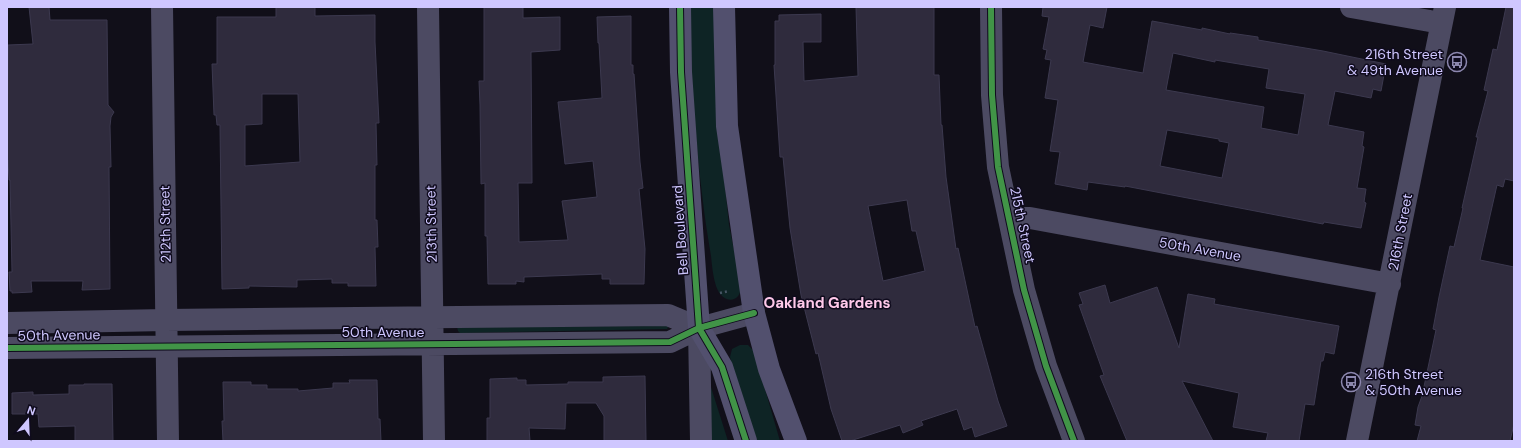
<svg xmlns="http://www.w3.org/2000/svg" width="1521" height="448" font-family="'DM Sans',sans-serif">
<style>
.green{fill:#0e2425}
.building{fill:#2f2b3d;stroke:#3c394f;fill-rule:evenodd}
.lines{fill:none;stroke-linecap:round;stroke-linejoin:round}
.path{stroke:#475665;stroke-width:2.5;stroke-dasharray:2 3;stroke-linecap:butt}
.street{stroke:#4c4a62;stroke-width:22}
.secondary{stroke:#52506e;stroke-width:22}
.cycleway-casing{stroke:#0f0b1d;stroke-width:8}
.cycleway{stroke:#419447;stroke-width:6}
.labels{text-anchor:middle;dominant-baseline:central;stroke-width:3;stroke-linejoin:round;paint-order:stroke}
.poi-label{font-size:14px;fill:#cfc7ff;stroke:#0f0b1d;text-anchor:end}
.street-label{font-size:14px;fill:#cfc7ff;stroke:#0f0b1d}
.neighbourhood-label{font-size:15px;font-weight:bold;fill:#ffc9ea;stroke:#0f0b1d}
</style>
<rect width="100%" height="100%" fill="#110f19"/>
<path class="green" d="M 690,7 L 714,7 L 724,176 L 729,225 L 741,285 C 742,303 723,306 716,286 C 713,277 712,266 711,256 C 708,238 705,220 703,202 C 695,137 690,72 690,7 Z
M 669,326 L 667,329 L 460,333 L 458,331 L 457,327 Z
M 740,345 L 748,345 L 754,351 L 780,441 L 757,441 L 733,370 L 730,357 L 732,349 Z
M 710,384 L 728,441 L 710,441 Z"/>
<path class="building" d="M 29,7 L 49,7 L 50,20 L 107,20 L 108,105 L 114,112 L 111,117 L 110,126 L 111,167 L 109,167 L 110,289 L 82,290 L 83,281 L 31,281 L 32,292 L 12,293 L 12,291 L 10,291 L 9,272 L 12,272 L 10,180 L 9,180 L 8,160 L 7,160 L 8,45 L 33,44 Z
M 276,7 L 315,7 L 315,16 L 375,15 L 375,42 L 379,123 L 376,123 L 377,165 L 375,165 L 375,220 L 377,220 L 378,247 L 375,247 L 376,286 L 348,286 L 348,283 L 332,283 L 332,279 L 297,280 L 297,287 L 249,286 L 249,288 L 222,289 L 220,125 L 217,125 L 216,115 L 214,115 L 212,64 L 217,64 L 217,17 L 276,17 ZM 262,94 L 298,94 L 300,162 L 245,166 L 245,125 L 262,124 Z
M 484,7 L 523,7 L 523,18 L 560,17 L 560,50 L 531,52 L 532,183 L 518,183 L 519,242 L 568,240 L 562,201 L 597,197 L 593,161 L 565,164 L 558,102 L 602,98 L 599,43 L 598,43 L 597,17 L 631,16 L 631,65 L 633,65 L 633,74 L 634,74 L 640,162 L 643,188 L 639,189 L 645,249 L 644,284 L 610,284 L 610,279 L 602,279 L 602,274 L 524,277 L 524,282 L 516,281 L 516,284 L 488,284 L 487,236 L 485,236 L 485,183 L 481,184 L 480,105 L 479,81 L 484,81 Z
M 856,7 L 934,7 L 934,75 L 939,75 L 941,125 L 942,125 L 946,177 L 956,249 L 958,248 L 975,327 L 977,326 L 998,401 L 1007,426 L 975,437 L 972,427 L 964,430 L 957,409 L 921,421 L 923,425 L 903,433 L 900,425 L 850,441 L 842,441 L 831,409 L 818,353 L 816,354 L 801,295 L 790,228 L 783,157 L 780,157 L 774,65 L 775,65 L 775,21 L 779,21 L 779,15 L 821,14 L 821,42 L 803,42 L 804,81 L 858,76 ZM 907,200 L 912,231 L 916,231 L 925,271 L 883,281 L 868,206 Z
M 1043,7 L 1107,7 L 1103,28 L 1090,25 L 1083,62 L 1143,73 L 1152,21 L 1202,30 L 1202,28 L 1230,34 L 1230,33 L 1258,37 L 1258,40 L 1323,51 L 1386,64 L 1381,91 L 1373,89 L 1371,98 L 1335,91 L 1328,125 L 1364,132 L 1362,146 L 1364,147 L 1357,188 L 1366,189 L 1364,202 L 1366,203 L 1361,228 L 1324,222 L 1323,224 L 1125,186 L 1125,187 L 1088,182 L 1087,190 L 1055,184 L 1060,152 L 1050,151 L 1058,100 L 1045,98 L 1051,60 L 1045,59 L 1047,50 L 1043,49 L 1049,17 L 1042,16 ZM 1173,53 L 1215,62 L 1215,60 L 1269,69 L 1266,88 L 1305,94 L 1298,135 L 1261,128 L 1264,107 L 1166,90 ZM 1167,130 L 1219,139 L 1219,141 L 1229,143 L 1222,178 L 1160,166 Z
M 1506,7 L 1514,8 L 1514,181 L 1505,179 L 1503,187 L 1497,185 L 1480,260 L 1514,267 L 1514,424 L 1510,441 L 1417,441 L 1421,426 L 1415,425 L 1418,407 L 1422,396 L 1436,330 L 1433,329 L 1439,297 L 1450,246 L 1454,247 L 1463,208 L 1462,208 L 1478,137 L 1476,137 L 1488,91 L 1484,90 L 1493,49 L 1497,50 Z
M 1105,285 L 1110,303 L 1157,287 L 1179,348 L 1188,294 L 1215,299 L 1214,304 L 1339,326 L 1334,354 L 1325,352 L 1323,361 L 1321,361 L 1314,405 L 1305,404 L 1299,441 L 1266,441 L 1268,433 L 1233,427 L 1239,393 L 1182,381 L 1213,441 L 1127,441 L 1100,376 L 1104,375 L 1079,305 L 1083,304 L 1079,293 Z
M 645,376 L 646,441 L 604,441 L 604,416 L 596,403 L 566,403 L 565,429 L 529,428 L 530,441 L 487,441 L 487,418 L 490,418 L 490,379 L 517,378 L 517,380 L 526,380 L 526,385 L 568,384 L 568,382 L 603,382 L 603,377 Z
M 349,380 L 377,380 L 378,419 L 380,419 L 381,441 L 223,441 L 222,421 L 224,421 L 223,382 L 251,382 L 251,385 L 267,385 L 267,389 L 298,389 L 298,391 L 333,388 L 333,383 L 350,383 Z
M 84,384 L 112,384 L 113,441 L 75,441 L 75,426 L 39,427 L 38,414 L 12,414 L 12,393 L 33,392 L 33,395 L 69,394 L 69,385 L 84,385 Z"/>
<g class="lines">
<path class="path" d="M 720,293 L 729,291"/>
<path class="street" d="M 162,7 L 168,441
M 428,7 L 434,441
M 991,7 L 992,95 L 998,167 L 1024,290 L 1046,366 L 1074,441
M 1351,7 L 1441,23
M 1010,218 L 1030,218 L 1390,284
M 7,323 L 166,320 L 668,315 L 699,328
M 699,328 L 701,441
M 7,348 L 670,342 L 699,328 L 754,313
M 1357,441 L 1445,7"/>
<path class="secondary" d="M 680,7 L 681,72 L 699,328 L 722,367 L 746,441
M 724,7 L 727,126 L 754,313 L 769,369 L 796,441"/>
<defs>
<path id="cycleway" d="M 680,7 L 681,72 L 699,328 L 722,367 L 746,441
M 991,7 L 992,95 L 998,167 L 1024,290 L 1046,366 L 1074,441
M 7,348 L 670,342 L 699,328 L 754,313"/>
</defs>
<use href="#cycleway" class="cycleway-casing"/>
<use href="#cycleway" class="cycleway"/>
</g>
<defs>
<symbol id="bus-ring" viewBox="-11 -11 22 22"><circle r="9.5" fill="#0f0b1d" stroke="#8c87ae" stroke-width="1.5"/><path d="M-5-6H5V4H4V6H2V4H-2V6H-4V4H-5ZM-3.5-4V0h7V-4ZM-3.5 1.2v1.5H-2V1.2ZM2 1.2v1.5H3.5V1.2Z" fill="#8c87ae"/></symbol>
</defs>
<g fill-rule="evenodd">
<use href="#bus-ring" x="1446" y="51" width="22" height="22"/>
<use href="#bus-ring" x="1340" y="371" width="22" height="22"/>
</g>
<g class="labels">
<g class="poi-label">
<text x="1443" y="54">216th Street<tspan x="1443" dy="16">&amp; 49th Avenue</tspan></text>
<text x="1365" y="374" text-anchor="start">216th Street<tspan x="1365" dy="16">&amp; 50th Avenue</tspan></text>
</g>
<g class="street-label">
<text transform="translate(165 224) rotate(-91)">212th Street</text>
<text transform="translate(431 224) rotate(-91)">213th Street</text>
<text transform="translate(1023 225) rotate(78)">215th Street</text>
<text transform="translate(680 230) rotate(-94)">Bell Boulevard</text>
<text transform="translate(1400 232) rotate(-79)">216th Street</text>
<text transform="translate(1200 249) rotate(10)">50th Avenue</text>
<text x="383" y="332">50th Avenue</text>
<text transform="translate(59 335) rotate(-1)">50th Avenue</text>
</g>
<g class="neighbourhood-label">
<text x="827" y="303">Oakland Gardens</text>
</g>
</g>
<rect width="1521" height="448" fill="none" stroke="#cfc7ff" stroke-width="16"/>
<g transform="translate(28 420) rotate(19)" stroke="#0f0b1d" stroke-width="3" paint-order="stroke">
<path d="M0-3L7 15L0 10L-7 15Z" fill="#cfc7ff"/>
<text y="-6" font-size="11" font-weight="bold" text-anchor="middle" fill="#cfc7ff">N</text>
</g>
</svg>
